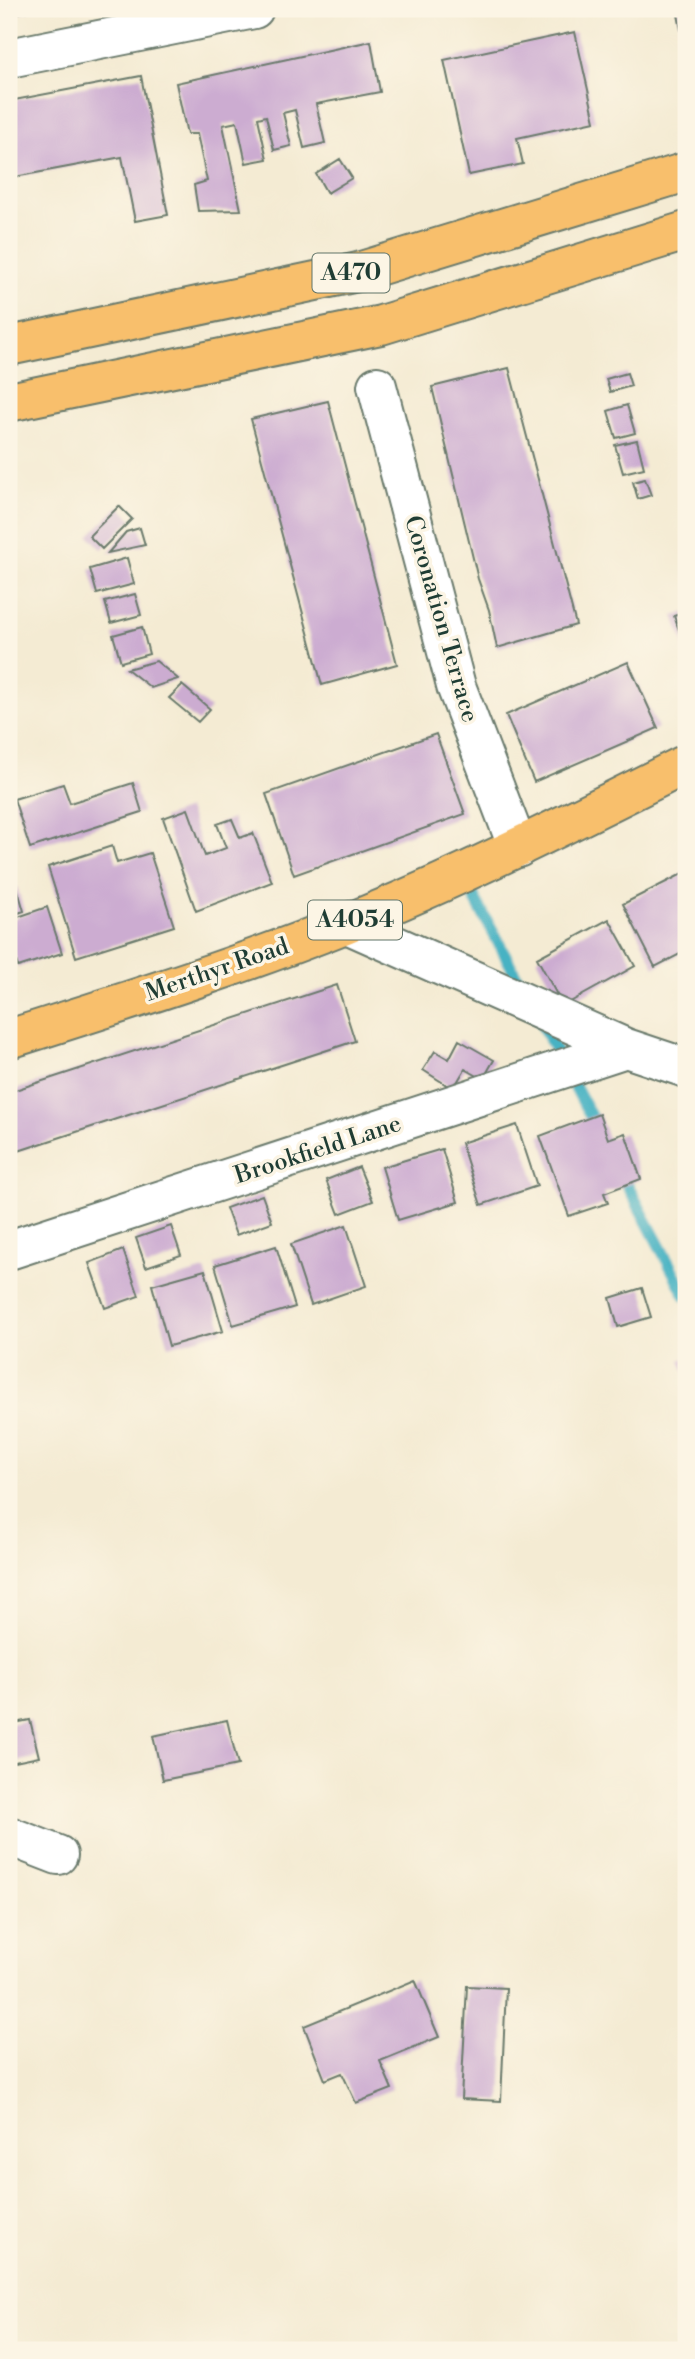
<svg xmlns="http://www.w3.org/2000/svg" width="695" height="2359" font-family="'Libre Bodoni',serif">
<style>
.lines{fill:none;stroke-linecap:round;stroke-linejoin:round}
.stream{stroke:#46b2c3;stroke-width:12}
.building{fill:#ccacd1}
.minor-casing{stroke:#6a7a6c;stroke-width:42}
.primary-casing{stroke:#6a7a6c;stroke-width:42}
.trunk-casing{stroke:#6a7a6c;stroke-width:42}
.minor{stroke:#fff;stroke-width:38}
.primary{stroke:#f8bf6c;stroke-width:38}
.trunk{stroke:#f8bf6c;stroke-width:38}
.labels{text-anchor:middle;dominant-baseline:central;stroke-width:7;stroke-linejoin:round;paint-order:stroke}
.shield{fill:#fcf5e5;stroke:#617469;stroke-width:2}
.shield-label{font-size:23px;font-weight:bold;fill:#1f3d34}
.street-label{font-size:24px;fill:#1f3d34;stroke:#fcf5e5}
</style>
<rect width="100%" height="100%" fill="#fcf5e5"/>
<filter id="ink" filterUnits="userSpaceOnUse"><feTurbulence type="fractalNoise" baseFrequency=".0143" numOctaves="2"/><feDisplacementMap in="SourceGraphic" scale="14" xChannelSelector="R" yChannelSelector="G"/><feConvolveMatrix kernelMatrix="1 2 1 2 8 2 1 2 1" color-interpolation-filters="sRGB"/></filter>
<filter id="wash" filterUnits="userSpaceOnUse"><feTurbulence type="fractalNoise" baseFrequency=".00686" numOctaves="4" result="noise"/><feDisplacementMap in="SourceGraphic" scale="28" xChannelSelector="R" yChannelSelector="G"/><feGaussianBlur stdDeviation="1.57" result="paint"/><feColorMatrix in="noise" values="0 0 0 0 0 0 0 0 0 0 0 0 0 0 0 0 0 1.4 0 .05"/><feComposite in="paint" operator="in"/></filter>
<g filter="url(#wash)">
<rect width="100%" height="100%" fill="#f4ebd3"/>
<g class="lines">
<path class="stream" d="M 473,895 L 525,992
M 540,1021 L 599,1132
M 619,1169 L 686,1296"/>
</g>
<g id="blocks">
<path class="building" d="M 9,9 L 32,9 L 32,10 L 9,15 Z
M 677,9 L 686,9 L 686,51 L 685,51 Z
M 575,32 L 595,121 L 517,138 L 523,164 L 469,175 L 444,60 Z
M 371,41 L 380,92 L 316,104 L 325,143 L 304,148 L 295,110 L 283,113 L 291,146 L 274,150 L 266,116 L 258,118 L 267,159 L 246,163 L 237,122 L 223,125 L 241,210 L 198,211 L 194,185 L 207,181 L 197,134 L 187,134 L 176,83 Z
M 141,76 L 168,215 L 135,221 L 122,157 L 9,178 L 9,101 Z
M 340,159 L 352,178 L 327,193 L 316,174 Z
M 509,368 L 576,625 L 497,648 L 489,610 L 478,579 L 432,387 Z
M 627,373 L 631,386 L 610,392 L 606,379 Z
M 328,401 L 397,664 L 322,685 L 251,419 Z
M 627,405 L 635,433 L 616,438 L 608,411 Z
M 637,440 L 644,468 L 623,473 L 615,445 Z
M 645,479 L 651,495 L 638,499 L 633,482 Z
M 119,506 L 132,519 L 102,549 L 89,536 Z
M 140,528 L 145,545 L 108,553 L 126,532 Z
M 127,558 L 134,584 L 97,594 L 90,569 Z
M 135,594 L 141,615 L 111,623 L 105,602 Z
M 686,612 L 686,650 L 674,616 Z
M 142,627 L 149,654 L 121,662 L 113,635 Z
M 156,661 L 178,679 L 151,688 L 127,669 Z
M 628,662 L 658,728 L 534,782 L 506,715 Z
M 182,685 L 210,709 L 198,722 L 169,698 Z
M 436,734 L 465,814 L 294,875 L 266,794 Z
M 133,783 L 142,812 L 30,848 L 14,799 L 63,784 L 70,803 Z
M 188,809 L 205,856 L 226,848 L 217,824 L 232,819 L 240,838 L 253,833 L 272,882 L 196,911 L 163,818 Z
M 112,846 L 117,863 L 150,853 L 174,926 L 76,957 L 48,867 Z
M 686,872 L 686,951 L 655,967 L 623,904 Z
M 17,887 L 24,911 L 9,916 L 9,890 Z
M 47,907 L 62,953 L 18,967 L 9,936 L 9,920 Z
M 609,919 L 635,966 L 563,1006 L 537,958 Z
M 337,985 L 355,1041 L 9,1154 L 9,1092 Z
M 459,1040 L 494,1060 L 483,1079 L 465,1069 L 453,1089 L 423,1070 L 435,1051 L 449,1059 Z
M 599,1114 L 608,1139 L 625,1133 L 641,1179 L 604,1193 L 608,1203 L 569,1216 L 540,1136 Z
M 517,1125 L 537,1186 L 481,1205 L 461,1143 Z
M 442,1149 L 458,1202 L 398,1220 L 382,1167 Z
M 359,1167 L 373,1201 L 339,1214 L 326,1180 Z
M 262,1195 L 272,1222 L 236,1235 L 226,1208 Z
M 346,1225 L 366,1286 L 311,1305 L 291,1244 Z
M 171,1226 L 181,1255 L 146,1267 L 136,1238 Z
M 276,1246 L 295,1307 L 233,1325 L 215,1265 Z
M 123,1250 L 139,1296 L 105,1308 L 89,1263 Z
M 205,1270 L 223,1331 L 169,1346 L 152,1285 Z
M 642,1288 L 651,1317 L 618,1327 L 610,1298 Z
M 686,1358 L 686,1376 L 680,1360 Z
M 30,1720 L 39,1757 L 10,1763 L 9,1724 Z
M 227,1720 L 238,1765 L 163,1780 L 153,1736 Z
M 415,1980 L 439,2037 L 380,2061 L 392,2089 L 356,2103 L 342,2073 L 325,2080 L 304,2026 Z
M 467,1986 L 506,1988 L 501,2101 L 461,2099 Z"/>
</g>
</g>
<g filter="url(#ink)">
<use href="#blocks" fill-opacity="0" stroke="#6a7a6c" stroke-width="2"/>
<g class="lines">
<defs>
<path id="minor" d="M 9,58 L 254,9
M 377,386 L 456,686 L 518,848
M 347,924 L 626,1048 L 686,1068
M 9,1250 L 626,1048
M 9,1836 L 58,1855"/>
<path id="primary" d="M 9,1039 C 122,1003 235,968 345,924 C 462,877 574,820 686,764"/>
<path id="trunk" d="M 9,346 L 358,272 L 686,172
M 9,402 L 381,325 L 686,231"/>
</defs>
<use href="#minor" class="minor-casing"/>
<use href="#primary" class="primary-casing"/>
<use href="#trunk" class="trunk-casing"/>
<use href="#minor" class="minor"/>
<use href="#primary" class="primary"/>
<use href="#trunk" class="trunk"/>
</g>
</g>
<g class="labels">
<g class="shield">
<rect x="312.5" y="253.5" width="77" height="39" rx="5"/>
<rect x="308" y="900.5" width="94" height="39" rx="5"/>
</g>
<g class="shield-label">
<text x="351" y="273">A470</text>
<text x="355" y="920">A4054</text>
</g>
<g class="street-label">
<text transform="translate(441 619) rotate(74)">Coronation Terrace</text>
<text transform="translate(217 970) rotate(-19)">Merthyr Road</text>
<text transform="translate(318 1150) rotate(-18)">Brookfield Lane</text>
</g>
</g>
<rect width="695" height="2359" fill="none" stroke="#fcf5e5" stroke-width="35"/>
</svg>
